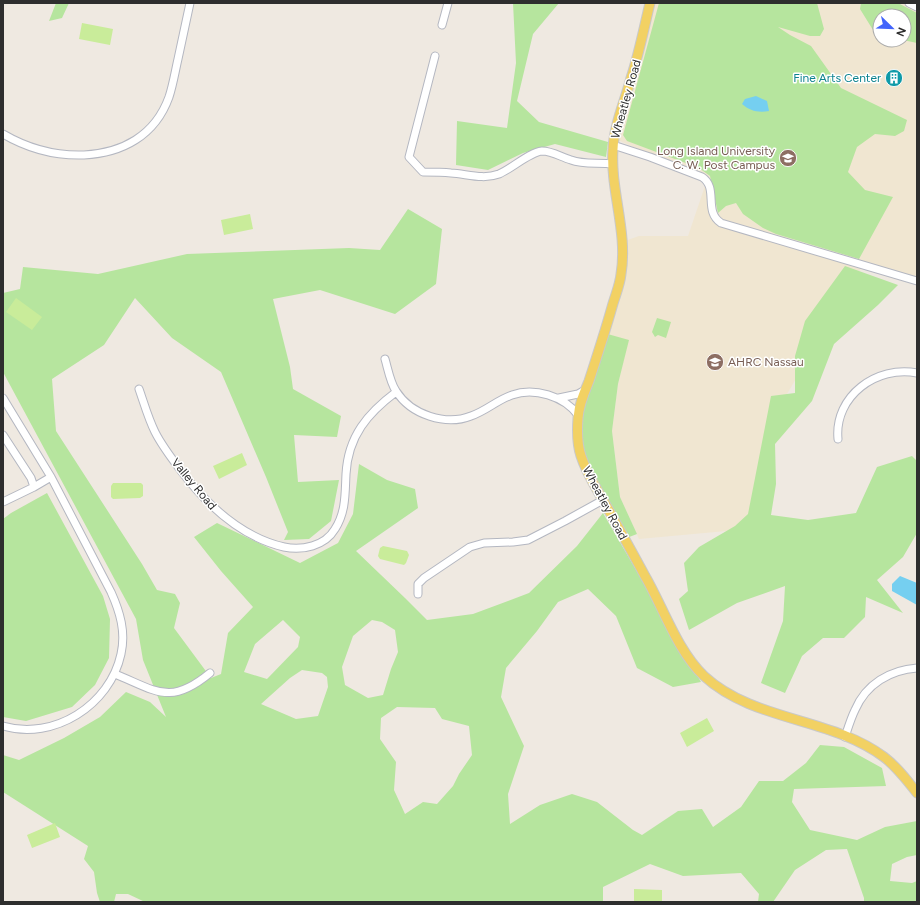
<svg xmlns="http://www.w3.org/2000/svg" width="920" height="905" font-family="Figtree,sans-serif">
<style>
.education{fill:#f0e6d1;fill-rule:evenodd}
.green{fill:#b6e59e;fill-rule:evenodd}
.pitch{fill:#c9ec9a}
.water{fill:#75cff0}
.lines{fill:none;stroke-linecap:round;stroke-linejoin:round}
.minor-casing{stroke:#b4b7c1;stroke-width:9}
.major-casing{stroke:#c9c9c9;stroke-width:11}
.minor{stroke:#fff;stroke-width:7}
.major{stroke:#f2d163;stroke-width:9}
.labels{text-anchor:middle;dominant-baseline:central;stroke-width:3;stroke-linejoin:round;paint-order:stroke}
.culture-label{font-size:12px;fill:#0d838f;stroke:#fff;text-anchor:end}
.street-label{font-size:12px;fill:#2e2e2e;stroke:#fff}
.education-label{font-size:12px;fill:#785e54;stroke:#fff;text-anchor:end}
</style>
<rect width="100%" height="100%" fill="#efe9e1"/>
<path class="education" d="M 655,3 L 917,3 L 917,281 L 863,265 L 774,416 L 748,529 L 639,539 L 620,497 L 612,431 L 618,384 L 628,341 L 604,333 L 620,282 L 622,242 L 639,236 L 688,236 L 707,180 L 702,177 L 618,140 ZM 880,16 L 904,16 L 904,40 L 880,40 Z"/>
<path class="green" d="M 56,3 L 69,3 L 62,18 L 49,21 Z
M 513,3 L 559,3 L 533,34 L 517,101 L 539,122 L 608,142 L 606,157 L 555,144 L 523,153 L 488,170 L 456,165 L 457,121 L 507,128 L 516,63 Z
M 659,3 L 817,3 L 824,29 L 820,36 L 810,36 L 778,27 L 790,35 L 811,46 L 841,88 L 907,120 L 904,131 L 895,136 L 875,134 L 857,147 L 848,172 L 865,190 L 893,197 L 859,259 L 776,234 L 763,228 L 743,214 L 736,203 L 726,206 L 718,213 L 710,176 L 699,168 L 627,141 L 623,135 Z
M 861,3 L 898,3 L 917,13 L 917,43 L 903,40 L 904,16 L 880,16 L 880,32 L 873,30 L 860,9 Z
M 408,209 L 442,229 L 436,284 L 395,314 L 320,290 L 273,299 L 290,367 L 293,389 L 341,416 L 337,437 L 294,435 L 298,482 L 339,480 L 331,521 L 309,539 L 284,540 L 288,532 L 266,477 L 221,372 L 172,338 L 135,298 L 104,345 L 52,379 L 56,431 L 142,564 L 157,590 L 175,594 L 180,603 L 174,628 L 211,678 L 221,674 L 228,633 L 253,607 L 221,571 L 194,537 L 217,523 L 300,563 L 338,543 L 353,514 L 359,464 L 387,480 L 415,489 L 418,508 L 356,551 L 405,598 L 427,620 L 473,614 L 529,593 L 577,546 L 603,513 L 701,682 L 673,687 L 637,668 L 616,616 L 588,589 L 558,602 L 537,631 L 506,668 L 501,697 L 524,746 L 508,794 L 510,824 L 540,805 L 572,794 L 597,802 L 633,830 L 642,835 L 678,811 L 702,809 L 713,827 L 741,807 L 759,781 L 783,781 L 806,763 L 820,745 L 844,747 L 882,768 L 886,786 L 794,789 L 792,802 L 810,830 L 857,840 L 885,827 L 917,821 L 917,855 L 907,857 L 892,864 L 890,881 L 912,883 L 917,881 L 917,902 L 864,902 L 864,898 L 847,849 L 826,850 L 795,870 L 773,902 L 758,902 L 759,894 L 741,873 L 683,876 L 650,864 L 603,887 L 603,902 L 145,902 L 128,894 L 116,894 L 114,902 L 100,902 L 97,893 L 94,872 L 84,859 L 88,846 L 3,792 L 3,755 L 19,760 L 64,738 L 100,717 L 126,692 L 150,702 L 166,717 L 143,660 L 136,619 L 3,372 L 3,293 L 20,289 L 23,267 L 98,274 L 187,254 L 349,248 L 380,250 ZM 283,620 L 300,637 L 298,647 L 267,679 L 244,672 L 255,644 ZM 372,620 L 382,622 L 395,630 L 398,652 L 391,669 L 383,695 L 368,698 L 345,685 L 342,667 L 353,636 ZM 302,670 L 322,673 L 327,677 L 328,687 L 318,716 L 296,719 L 261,704 L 290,678 ZM 397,707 L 435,708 L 442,719 L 469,726 L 472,755 L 459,774 L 453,786 L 437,804 L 423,802 L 405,814 L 394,790 L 396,762 L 380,739 L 381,718 Z
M 845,266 L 898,285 L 878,305 L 834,344 L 812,401 L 775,444 L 776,484 L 771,515 L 808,520 L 856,513 L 877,467 L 912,456 L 917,461 L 917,533 L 903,557 L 877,580 L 903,613 L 866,597 L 865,617 L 844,638 L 823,638 L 802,656 L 785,693 L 761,683 L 783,621 L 785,586 L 737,603 L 689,630 L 679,599 L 688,591 L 684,563 L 699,547 L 735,526 L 748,514 L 771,396 L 795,393 L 795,356 L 805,321 Z
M 657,318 L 671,322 L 666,338 L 658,335 L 655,337 L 652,332 Z
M 604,333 L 629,340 L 618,384 L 612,431 L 620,497 L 637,534 L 624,539 L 589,477 L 577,426 Z
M 47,493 L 103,596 L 110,619 L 109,658 L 95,685 L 72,707 L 26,721 L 3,717 L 3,519 L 11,513 Z"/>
<path class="pitch" d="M 82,23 L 113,29 L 110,45 L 79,39 Z
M 250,214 L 253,229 L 224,235 L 221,220 Z
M 16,298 L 42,317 L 32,330 L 6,312 Z
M 242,453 L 247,465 L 219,479 L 213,466 Z
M 113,483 L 141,483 L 143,485 L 143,496 L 140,498 L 113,499 L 111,497 L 111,486 Z
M 383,546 L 407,551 L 409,555 L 406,563 L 404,565 L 380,559 L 378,556 L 380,548 Z
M 707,718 L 714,731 L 687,747 L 680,733 Z
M 55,823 L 60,837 L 32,848 L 27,835 Z
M 634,889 L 662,890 L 662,902 L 634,902 Z"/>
<path class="water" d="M 756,96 L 767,101 L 769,111 C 758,113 750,111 742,104 L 745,99 Z
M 900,576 L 917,583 L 917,605 L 892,591 L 892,584 Z"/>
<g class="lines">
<defs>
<path id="minor" d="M 909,3 L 917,7
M 442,25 L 448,3
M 435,56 L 409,157 L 423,172 C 432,172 442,172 451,173 C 467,174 483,180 499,174 C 511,169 530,152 542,151 C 552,151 561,157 571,160 C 584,165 598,162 613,164
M 3,134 C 27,148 56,156 84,155 C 122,153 155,136 169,97 C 173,85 175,72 178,59 C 182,40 186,22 190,3
M 613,145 L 650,157 L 702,177 C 719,188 703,211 721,223 L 917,281
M 385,359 C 388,369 390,382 396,391 C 411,415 446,426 471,416 C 486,411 497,400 512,395 C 534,387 564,396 578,415
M 139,389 C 144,403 148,418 155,432 C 162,446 172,459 182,472 C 208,506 241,537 284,547 C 302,551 325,546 335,529 C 346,512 345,494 346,474 C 348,436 368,413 396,392
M 3,398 L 51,477 L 111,592 C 120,612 126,632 121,654 C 110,705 54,741 3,726
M 559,398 L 578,394 L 585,390
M 3,435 L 31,478 L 34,487 L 3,502
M 838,439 C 834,396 877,365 917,373
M 34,487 L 51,477
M 418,594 L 418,584 L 424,578 L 470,547 L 484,543 L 513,542 L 528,540 L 565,521 L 603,500
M 115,674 C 157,691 170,706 210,673
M 845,737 C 848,728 851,718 855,710 C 866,684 890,670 917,668"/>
<path id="major" d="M 650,3 C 644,28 639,54 631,78 C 625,101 614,125 613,149 C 610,190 628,232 621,274 C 620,285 615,296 612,307 C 605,332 597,356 589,381 C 584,393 579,404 578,418 C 577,431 577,444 581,456 C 586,472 595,486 603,500 C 617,525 631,550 645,576 C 663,607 678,652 704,676 C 754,722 831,717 884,757 C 897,767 907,780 917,793"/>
</defs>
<use href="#minor" class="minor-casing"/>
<use href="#major" class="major-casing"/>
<use href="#minor" class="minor"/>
<use href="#major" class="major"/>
</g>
<defs>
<symbol id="building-disc" viewBox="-11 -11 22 22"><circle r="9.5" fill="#0f9aa8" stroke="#fff"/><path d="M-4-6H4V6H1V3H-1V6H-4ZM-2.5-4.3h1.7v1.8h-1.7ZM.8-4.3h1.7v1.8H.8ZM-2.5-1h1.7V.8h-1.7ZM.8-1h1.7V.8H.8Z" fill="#fff"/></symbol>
<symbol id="university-disc" viewBox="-11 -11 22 22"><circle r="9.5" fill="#8d6e63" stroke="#fff"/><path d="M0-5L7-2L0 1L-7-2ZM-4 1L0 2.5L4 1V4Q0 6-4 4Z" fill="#fff"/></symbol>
<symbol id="school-disc" viewBox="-11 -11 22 22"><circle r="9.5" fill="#8d6e63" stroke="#fff"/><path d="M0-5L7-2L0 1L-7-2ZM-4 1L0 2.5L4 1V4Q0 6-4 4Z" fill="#fff"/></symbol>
</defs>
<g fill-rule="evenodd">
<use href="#building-disc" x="884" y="68" width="20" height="20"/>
<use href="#university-disc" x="778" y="148" width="20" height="20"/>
<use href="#school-disc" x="705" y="352" width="20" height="20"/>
</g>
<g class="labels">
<g class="culture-label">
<text x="881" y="78">Fine Arts Center</text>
</g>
<g class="street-label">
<text transform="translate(626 99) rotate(-74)">Wheatley Road</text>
<text transform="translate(194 484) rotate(50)">Valley Road</text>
<text transform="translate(605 503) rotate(62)">Wheatley Road</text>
</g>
<g class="education-label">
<text x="775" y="151">Long Island University<tspan x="775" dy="14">C. W. Post Campus</tspan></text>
<text x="728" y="362" text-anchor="start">AHRC Nassau</text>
</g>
</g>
<rect width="920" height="905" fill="none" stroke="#2e2e2e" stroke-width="8"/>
<g transform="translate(892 28) rotate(113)"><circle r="19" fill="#ffffff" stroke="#ababab"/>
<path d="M0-3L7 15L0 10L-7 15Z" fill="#4264fb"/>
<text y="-6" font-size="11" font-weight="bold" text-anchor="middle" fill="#2e2e2e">N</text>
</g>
</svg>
